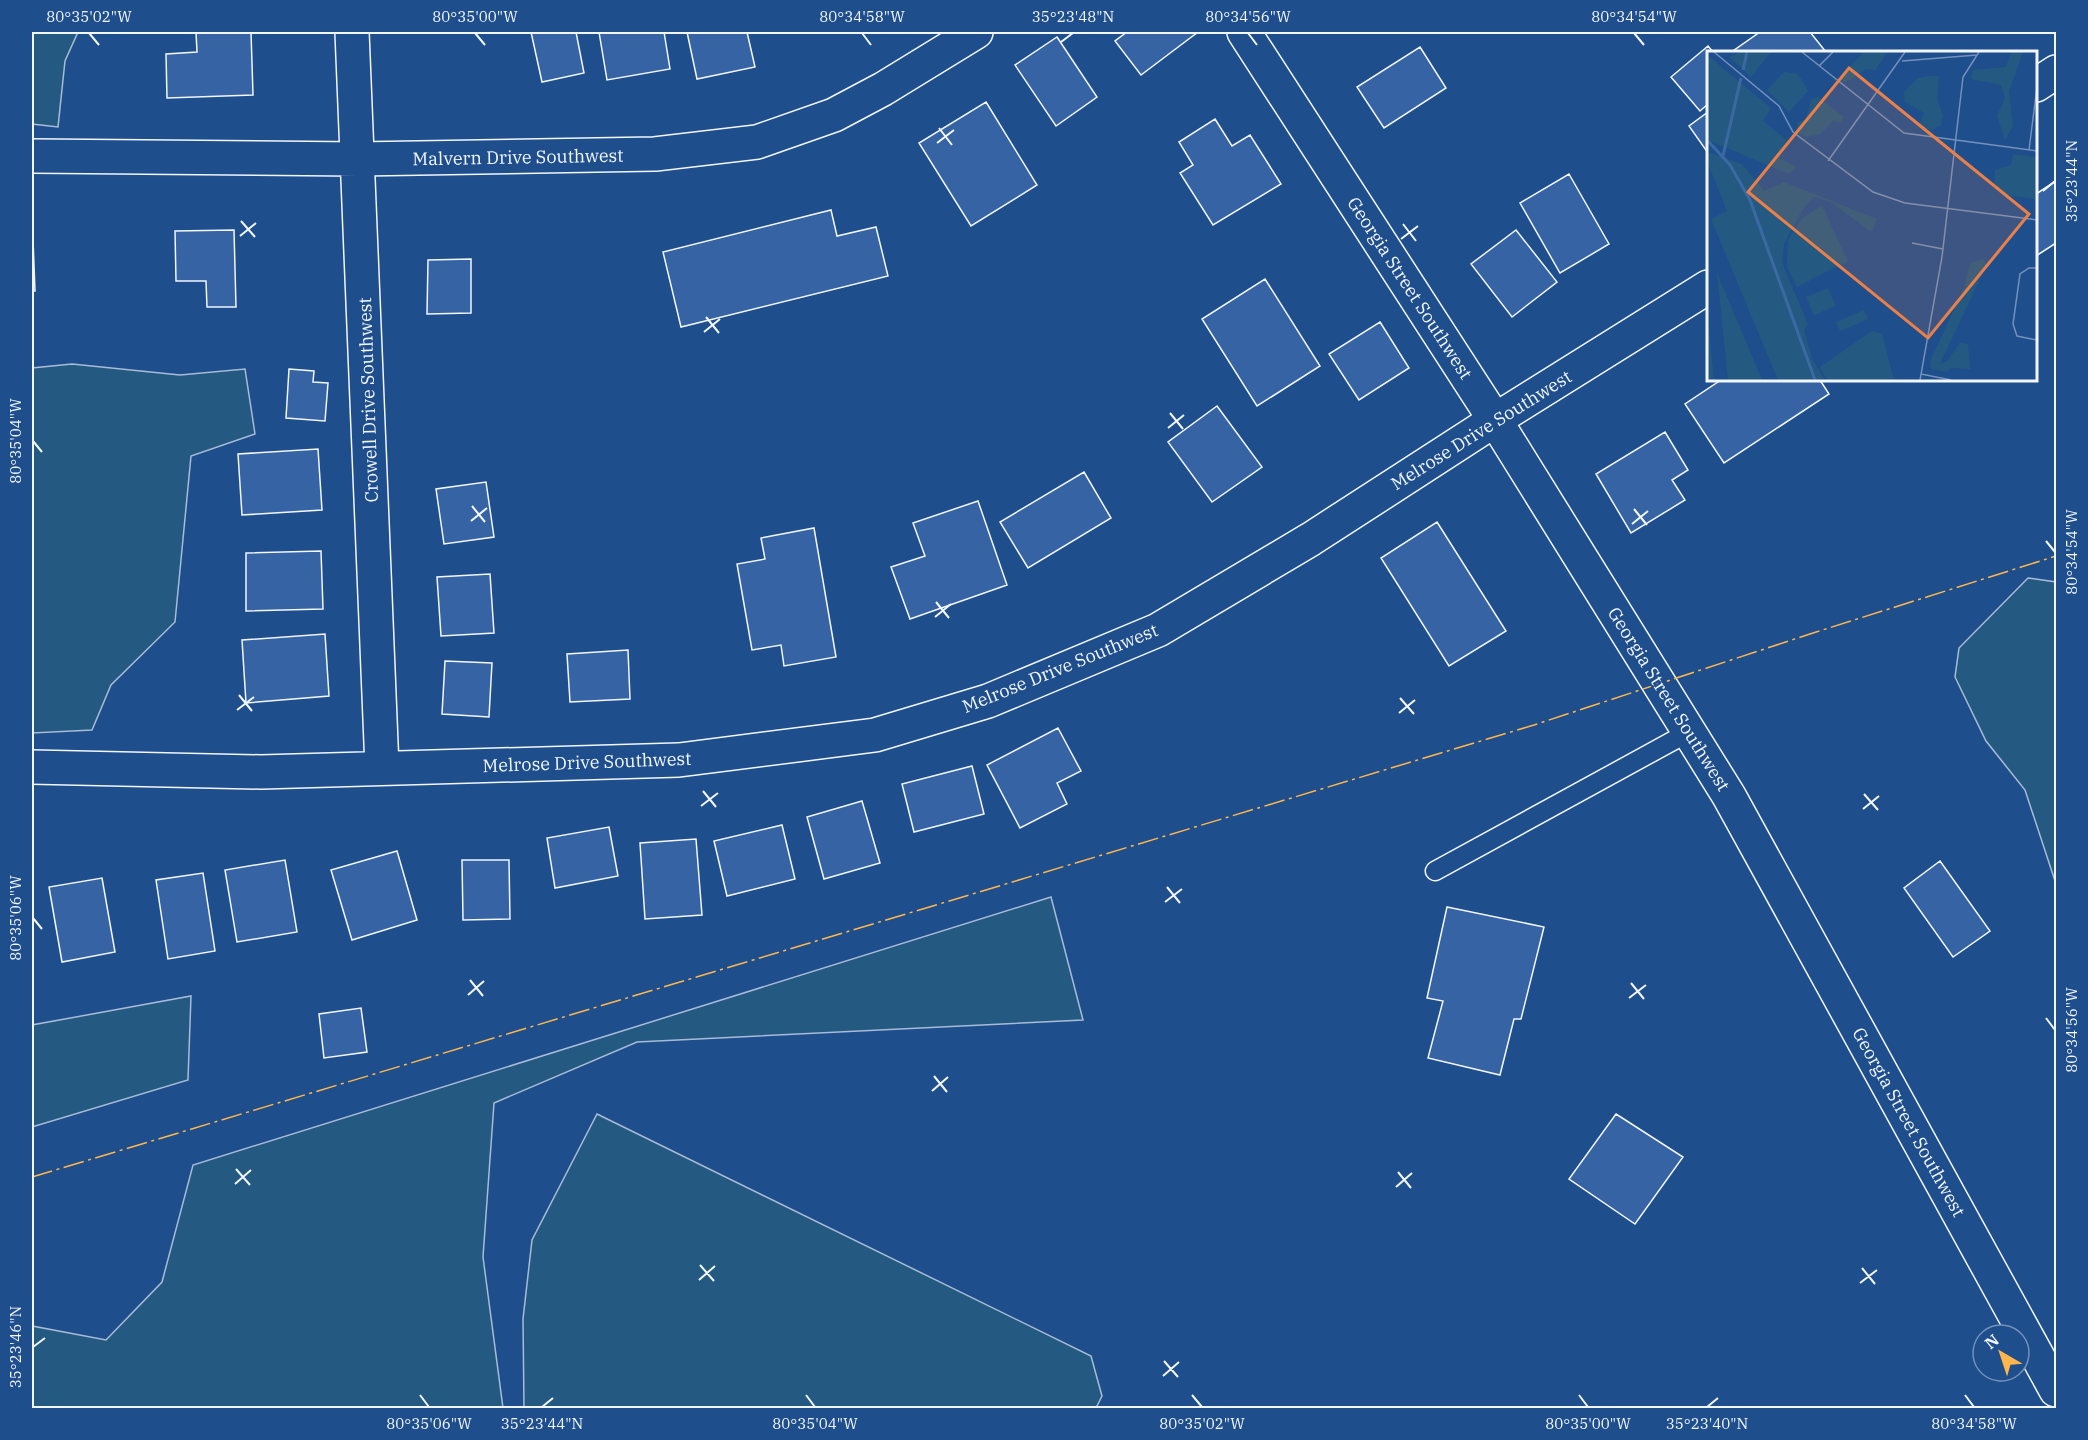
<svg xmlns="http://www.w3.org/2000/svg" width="2088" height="1440" font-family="'IBM Plex Serif',serif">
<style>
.green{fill:#245a82;stroke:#a8bbd7;stroke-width:1.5}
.building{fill:#3563a3;stroke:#f2f6ff;stroke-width:1.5}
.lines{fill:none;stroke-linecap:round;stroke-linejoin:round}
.lane-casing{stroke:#f2f6ff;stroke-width:21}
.street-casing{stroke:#f2f6ff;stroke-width:36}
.lane{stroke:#1f4e8c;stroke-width:18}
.street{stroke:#1f4e8c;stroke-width:33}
.power{stroke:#ffb74d;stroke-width:1.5;stroke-dasharray:21 4.5 3 4.5;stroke-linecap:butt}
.ticks{fill:none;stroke:#f2f6ff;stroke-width:2}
.labels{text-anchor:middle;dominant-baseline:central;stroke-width:4.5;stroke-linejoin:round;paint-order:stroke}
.street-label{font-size:18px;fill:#f2f6ff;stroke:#1f4e8c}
.inset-river{fill:none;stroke:#3b69a3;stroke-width:3}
.inset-road{fill:none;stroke:#7391ba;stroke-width:1.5}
.view{fill:#ea8049;fill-opacity:0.15;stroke:#ea8049;stroke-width:3}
.inset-edge{fill:none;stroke:#f2f6ff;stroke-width:3}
.neatline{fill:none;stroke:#f2f6ff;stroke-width:2}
.ticks-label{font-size:15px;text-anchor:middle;fill:#f2f6ff}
</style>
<rect width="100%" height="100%" fill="#1f4e8c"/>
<path class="green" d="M 32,32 L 78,32 L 65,61 L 58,127 L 32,124 Z
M 72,364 L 180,375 L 245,369 L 255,434 L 191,456 L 175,622 L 111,685 L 92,730 L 32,733 L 32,368 Z
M 2028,578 L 2056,582 L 2056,884 L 2025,790 L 1986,741 L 1955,677 L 1959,648 Z
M 1051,897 L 1083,1020 L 637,1042 L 494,1103 L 483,1257 L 503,1408 L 32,1408 L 32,1326 L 106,1340 L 162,1282 L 193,1165 Z
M 191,996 L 188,1080 L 32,1127 L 32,1025 Z
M 597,1114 L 1091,1356 L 1102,1396 L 1096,1408 L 524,1408 L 523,1319 L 532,1240 Z"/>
<path class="building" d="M 196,32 L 251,32 L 253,95 L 167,98 L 166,54 L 197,52 Z
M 531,32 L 576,32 L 584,73 L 542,82 Z
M 599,32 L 664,32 L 670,69 L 607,80 Z
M 687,32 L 747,32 L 755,67 L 697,79 Z
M 1127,32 L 1198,32 L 1141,75 L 1115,41 Z
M 1760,32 L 1810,32 L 1826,52 L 1735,52 L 1733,51 Z
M 1057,37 L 1097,97 L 1056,126 L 1015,65 Z
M 1708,46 L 1713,52 L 1708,52 L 1708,104 L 1700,111 L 1671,77 Z
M 1420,47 L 1446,88 L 1384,128 L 1357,87 Z
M 986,102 L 1037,185 L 971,226 L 919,143 Z
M 1708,112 L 1708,153 L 1689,126 Z
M 1215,119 L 1232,146 L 1250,135 L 1281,184 L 1213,225 L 1180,173 L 1193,165 L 1179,142 Z
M 1569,174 L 1609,244 L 1560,273 L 1520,203 Z
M 2056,181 L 2056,243 L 2036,256 L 2036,194 Z
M 831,210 L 837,236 L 876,227 L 888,276 L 681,327 L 663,252 Z
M 32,214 L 35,291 L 32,291 Z
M 234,230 L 236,307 L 207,307 L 206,281 L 176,281 L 175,231 Z
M 1516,230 L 1557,282 L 1512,317 L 1471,264 Z
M 471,259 L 471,313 L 427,314 L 428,260 Z
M 1265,279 L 1320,366 L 1257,406 L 1202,319 Z
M 1380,322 L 1409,368 L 1359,400 L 1329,354 Z
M 289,369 L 314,371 L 313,382 L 328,383 L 325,421 L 286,418 Z
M 1721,380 L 1820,380 L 1829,394 L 1724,463 L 1685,404 Z
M 1217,406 L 1262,467 L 1212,502 L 1168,442 Z
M 1665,432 L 1688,470 L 1672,480 L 1685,500 L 1631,533 L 1596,474 Z
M 318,449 L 322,510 L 242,515 L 238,454 Z
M 1084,472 L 1111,518 L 1028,568 L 1000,522 Z
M 486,482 L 494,537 L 444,544 L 436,489 Z
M 978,501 L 1007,585 L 910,619 L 891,567 L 925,556 L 913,523 Z
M 1437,522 L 1506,631 L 1449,666 L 1381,558 Z
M 814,528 L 836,657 L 784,666 L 781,645 L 752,650 L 737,564 L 765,559 L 761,538 Z
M 321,551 L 323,609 L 246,611 L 246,553 Z
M 490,574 L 494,633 L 441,636 L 437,577 Z
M 325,634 L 329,696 L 246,703 L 242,640 Z
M 628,650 L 630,699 L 570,702 L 567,654 Z
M 445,661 L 492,663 L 489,717 L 442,714 Z
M 1058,728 L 1081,771 L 1057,783 L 1067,804 L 1020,828 L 987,765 Z
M 972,766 L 984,814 L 914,832 L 902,784 Z
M 862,801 L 880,863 L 824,879 L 807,817 Z
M 782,825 L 795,879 L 727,896 L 714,841 Z
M 609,827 L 618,876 L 555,888 L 547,838 Z
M 696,839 L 702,915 L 645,919 L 640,843 Z
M 397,851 L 417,920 L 352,940 L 331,870 Z
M 285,860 L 297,932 L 237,942 L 225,870 Z
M 462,860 L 509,860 L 510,919 L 463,920 Z
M 1940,861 L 1990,931 L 1953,957 L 1904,888 Z
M 203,873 L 215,951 L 168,959 L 156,880 Z
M 102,878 L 115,952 L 62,962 L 49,887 Z
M 1447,907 L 1544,927 L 1521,1019 L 1514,1019 L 1500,1075 L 1428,1058 L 1443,1001 L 1427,998 Z
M 361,1008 L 367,1052 L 324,1058 L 319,1014 Z
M 1616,1114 L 1683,1157 L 1635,1224 L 1569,1179 Z"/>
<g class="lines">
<defs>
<path id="lane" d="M 1435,871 L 1689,732"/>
<path id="street" d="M 352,32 L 382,768
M 1244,32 L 1495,420 L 1729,796 L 2056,1390
M 2036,85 L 2056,72
M 32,156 L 358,159 L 655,154 L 757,142 L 834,115 L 883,89 L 976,32
M 32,767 L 261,772 L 679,760 L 875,735 L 988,701 L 1158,630 L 1311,539 L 1495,420 L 1708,287"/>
</defs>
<use href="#lane" class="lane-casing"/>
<use href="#street" class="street-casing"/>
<use href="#lane" class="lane"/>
<use href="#street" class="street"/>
<path class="power" d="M 32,1177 L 1534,725 L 1813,633 L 2056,556"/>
</g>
<path class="ticks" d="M 89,33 L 99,45M 475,33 L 485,45M 862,33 L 871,45M 1248,33 L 1257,45M 1634,33 L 1644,45M 1061,42 L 1073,33M 939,128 L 952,145M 937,143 L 954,130M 2043,191 L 2055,181M 241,221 L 255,237M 1403,224 L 1416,241M 240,236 L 256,223M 1401,239 L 1418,226M 706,317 L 719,333M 704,332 L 720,319M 1170,413 L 1183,429M 1168,428 L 1184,415M 33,441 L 42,452M 472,506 L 485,522M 1634,509 L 1647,525M 471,521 L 487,508M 1632,524 L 1648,511M 2046,541 L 2055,552M 936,602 L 949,618M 935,617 L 951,604M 239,695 L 252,711M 1400,698 L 1414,714M 237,710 L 254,697M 1399,713 L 1415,700M 703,791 L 716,807M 1864,794 L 1878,810M 701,806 L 718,793M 1863,809 L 1879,796M 1167,887 L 1180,903M 1165,902 L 1182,889M 33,918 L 42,929M 470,980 L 483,996M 1631,983 L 1644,999M 468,995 L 484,981M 1629,998 L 1646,985M 2046,1018 L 2055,1030M 934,1076 L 947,1092M 932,1091 L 948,1077M 236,1169 L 250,1185M 1398,1172 L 1411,1188M 235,1184 L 251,1170M 1396,1187 L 1412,1173M 700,1265 L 714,1281M 1862,1268 L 1875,1284M 699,1280 L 715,1266M 1860,1283 L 1877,1270M 33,1347 L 45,1338M 1164,1361 L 1178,1377M 1163,1376 L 1179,1362M 420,1395 L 429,1407M 806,1395 L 815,1407M 1192,1395 L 1202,1407M 1579,1395 L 1588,1407M 1965,1395 L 1974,1407M 542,1407 L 553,1398M 1707,1407 L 1718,1398"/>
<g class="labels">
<g class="street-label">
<text transform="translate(518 157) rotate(-1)">Malvern Drive Southwest</text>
<text transform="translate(1410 288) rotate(57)">Georgia Street Southwest</text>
<text transform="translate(368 400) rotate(-92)">Crowell Drive Southwest</text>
<text transform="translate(1481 430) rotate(-32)">Melrose Drive Southwest</text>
<text transform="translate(1060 668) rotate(-22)">Melrose Drive Southwest</text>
<text transform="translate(1669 699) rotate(58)">Georgia Street Southwest</text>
<text transform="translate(587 762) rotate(-2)">Melrose Drive Southwest</text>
<text transform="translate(1909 1122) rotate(61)">Georgia Street Southwest</text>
</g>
</g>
<g transform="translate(1707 51)">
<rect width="330" height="330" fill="#1f4e8c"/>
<path d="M 34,1 L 64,1 L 44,26 L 22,6 ZM 157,1 L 181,1 L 168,19 L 159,18 L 138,32 L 133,27 ZM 304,1 L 316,1 L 302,40 L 306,75 L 298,89 L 290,64 L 298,47 L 294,34 L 264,28 L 266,19 L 299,16 ZM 0,4 L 64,57 L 56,70 L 80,89 L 72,107 L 89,116 L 82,123 L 0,89 ZM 77,21 L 91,23 L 101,40 L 82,61 L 60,39 ZM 223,25 L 232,25 L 230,48 L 236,64 L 234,74 L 225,79 L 211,77 L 217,62 L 198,51 L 197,41 L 211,27 ZM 111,46 L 137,66 L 133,72 L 126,70 L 113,83 L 99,86 L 91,81 L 90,72 L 99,68 L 104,49 ZM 1,101 L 35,113 L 57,140 L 77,131 L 170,168 L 164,181 L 124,151 L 107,146 L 95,159 L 77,193 L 75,212 L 101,273 L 97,279 L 105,308 L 118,329 L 71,329 L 4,168 L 20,160 L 0,110 ZM 306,103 L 330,106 L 330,148 L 298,144 L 287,133 L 288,119 L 304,114 ZM 115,155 L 141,210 L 90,236 L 80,216 L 81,189 L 95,167 ZM 276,208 L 280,213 L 233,313 L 240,310 L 253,292 L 261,293 L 263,318 L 244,317 L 240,321 L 224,318 L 223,310 L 258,235 L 263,212 ZM 10,222 L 55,329 L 21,329 ZM 121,237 L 129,255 L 107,264 L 99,246 ZM 157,259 L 161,268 L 133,280 L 129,271 ZM 0,260 L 7,329 L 0,329 ZM 165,280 L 175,283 L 187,329 L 120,329 L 113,316 Z" fill="#245a82"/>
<path class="inset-river" d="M 36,19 L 40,1M 0,89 L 23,114 L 43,149 L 108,329M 16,105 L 34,27"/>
<path class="inset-road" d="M 7,1 L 72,55 L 86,81 L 166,141 L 198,152 L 330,169M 95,1 L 197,82 L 330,100M 195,10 L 270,4M 112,15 L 126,1M 322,99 L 330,36M 121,110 L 198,1M 205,192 L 236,198M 330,217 L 322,217 L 313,223 L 306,273 L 310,285 L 330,289M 214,323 L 244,329M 213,329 L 235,206 L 256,26 L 272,1"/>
<path class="view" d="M 142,17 L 322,163 L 221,287 L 41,141 Z"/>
<rect width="330" height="330" class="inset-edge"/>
</g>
<rect width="2088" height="1440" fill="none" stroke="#1f4e8c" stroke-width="66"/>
<g transform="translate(2001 1353) rotate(321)"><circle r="28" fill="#1f4e8c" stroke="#7391ba" stroke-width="1.5"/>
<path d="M0-4.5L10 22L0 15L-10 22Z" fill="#ffb74d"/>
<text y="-9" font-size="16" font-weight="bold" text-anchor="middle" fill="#f2f6ff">N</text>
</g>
<rect x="33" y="33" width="2022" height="1374" class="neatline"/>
<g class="ticks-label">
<text x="89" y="22">80°35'02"W</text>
<text x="475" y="22">80°35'00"W</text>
<text x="862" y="22">80°34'58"W</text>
<text x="1073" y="22">35°23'48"N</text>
<text x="1248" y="22">80°34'56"W</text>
<text x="1634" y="22">80°34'54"W</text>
<text transform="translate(2072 181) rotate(-90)" y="5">35°23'44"N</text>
<text transform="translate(16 441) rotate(-90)" y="5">80°35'04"W</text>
<text transform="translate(2072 552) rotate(-90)" y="5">80°34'54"W</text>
<text transform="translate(16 918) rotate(-90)" y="5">80°35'06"W</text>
<text transform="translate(2072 1030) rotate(-90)" y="5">80°34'56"W</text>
<text transform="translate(16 1347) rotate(-90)" y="5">35°23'46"N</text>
<text x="429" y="1429">80°35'06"W</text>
<text x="542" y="1429">35°23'44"N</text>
<text x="815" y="1429">80°35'04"W</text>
<text x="1202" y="1429">80°35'02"W</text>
<text x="1588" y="1429">80°35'00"W</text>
<text x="1707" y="1429">35°23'40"N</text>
<text x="1974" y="1429">80°34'58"W</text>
</g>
</svg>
